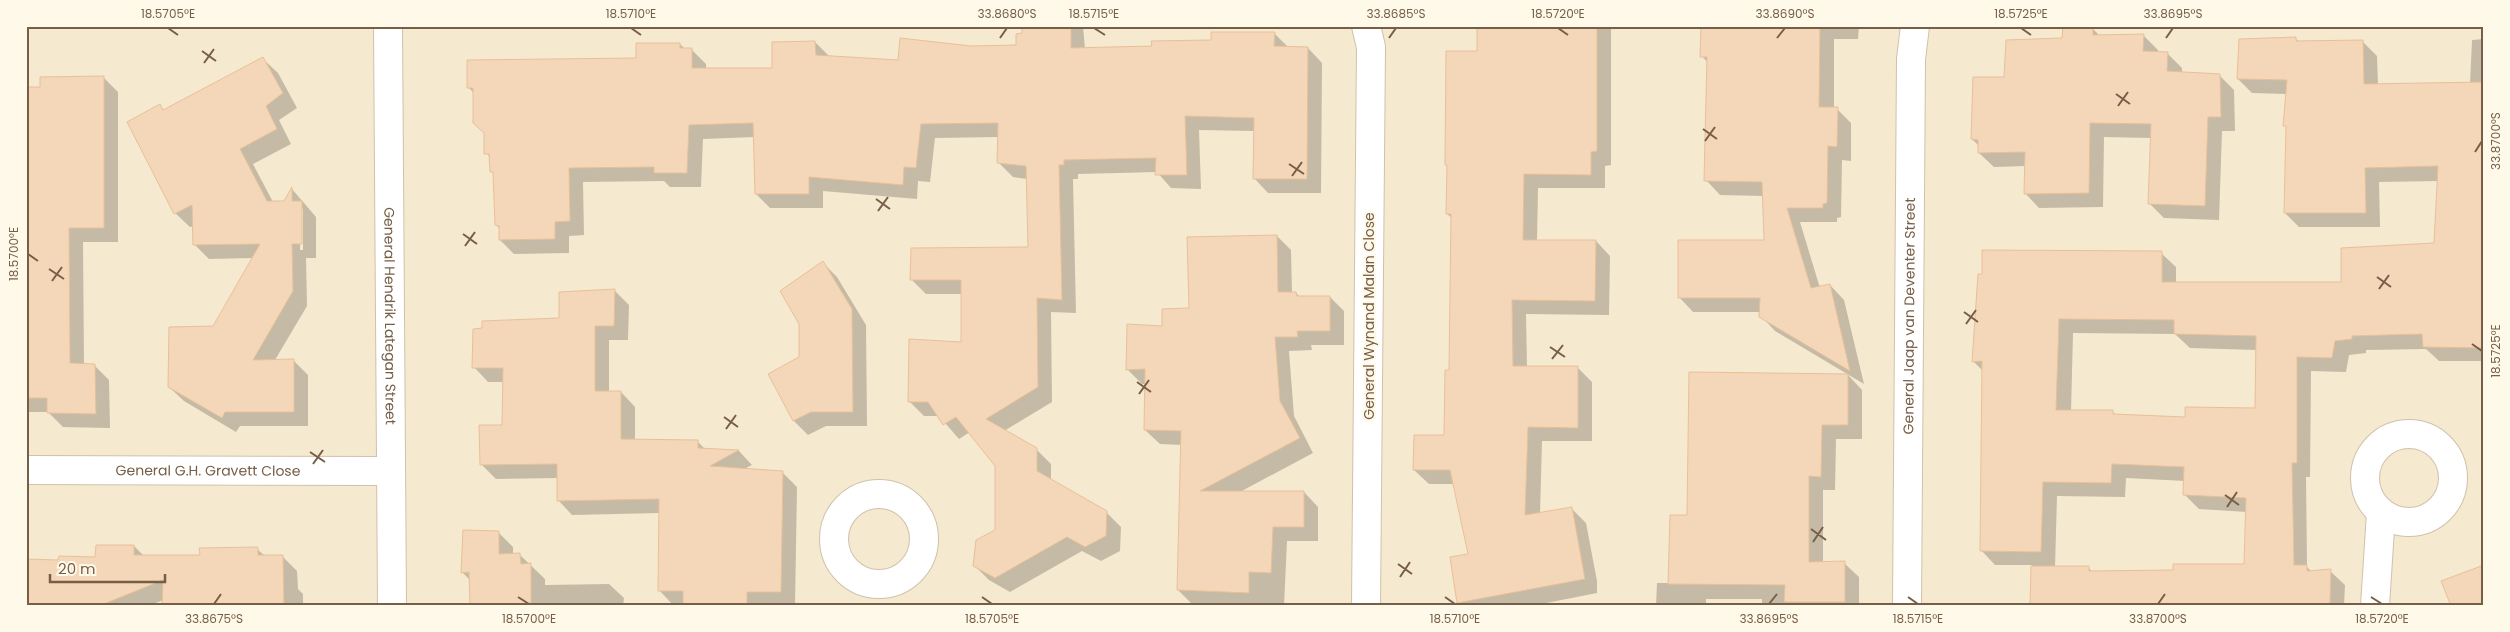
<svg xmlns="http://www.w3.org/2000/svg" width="2510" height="632" font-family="Poppins,sans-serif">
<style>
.residential{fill:#f5e9d0}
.shadow{fill:#0003;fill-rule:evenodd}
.building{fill:#f4d7b8;stroke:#e8c097;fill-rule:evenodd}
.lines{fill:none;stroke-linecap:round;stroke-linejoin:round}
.minor-casing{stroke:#d1c1ab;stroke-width:30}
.minor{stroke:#fff;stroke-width:28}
.ticks{fill:none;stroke:#765e47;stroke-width:2}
.labels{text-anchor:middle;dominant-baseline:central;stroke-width:4.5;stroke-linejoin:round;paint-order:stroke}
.street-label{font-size:14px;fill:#765e47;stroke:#fff9e9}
.neatline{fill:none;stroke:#765e47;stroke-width:2}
.ticks-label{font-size:12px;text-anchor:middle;fill:#765e47}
</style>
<rect width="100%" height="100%" fill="#fdf6e2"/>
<path class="residential" d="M 26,26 L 2484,26 L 2484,606 L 26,606 Z"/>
<path class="shadow" d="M 1023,26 L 1083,26 L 1085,49 L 1153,48 L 1274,33 L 1289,48 L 1308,48 L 1322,63 L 1321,193 L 1268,193 L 1254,178 L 1255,131 L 1199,130 L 1201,189 L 1171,188 L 1157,172 L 1078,174 L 1078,179 L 1073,179 L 1076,313 L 1051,312 L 1052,402 L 1004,431 L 1036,449 L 1051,464 L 1051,480 L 1106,512 L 1121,527 L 1120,551 L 1101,561 L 1082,551 L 1010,592 L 989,580 L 975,566 L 996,530 L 997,466 L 970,432 L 959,439 L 939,416 L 924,416 L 909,401 L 962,343 L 962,294 L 926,294 L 911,279 L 1029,248 L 1027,179 L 1013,177 L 998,162 L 999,137 L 935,138 L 930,182 L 918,181 L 917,199 L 823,191 L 823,208 L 770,208 L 756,194 L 755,137 L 703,139 L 701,187 L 670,187 L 664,181 L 583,182 L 584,235 L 569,236 L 569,253 L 514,254 L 500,240 L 500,229 L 496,225 L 494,174 L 491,171 L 491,158 L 486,153 L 485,134 L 474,93 L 468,87 L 638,59 L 680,44 L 685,49 L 691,49 L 706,64 L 706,69 L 773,70 L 815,42 L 830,57 L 899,62 L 971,47 L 1017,46 L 1023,34 Z
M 1479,26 L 1611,26 L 1611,165 L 1605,166 L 1605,188 L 1538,188 L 1537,241 L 1596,241 L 1610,256 L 1609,315 L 1526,314 L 1527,367 L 1578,368 L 1592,382 L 1592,441 L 1542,441 L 1540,514 L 1571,508 L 1586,523 L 1597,581 L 1597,593 L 1531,606 L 1462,606 L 1458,602 L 1469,555 L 1454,484 L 1429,484 L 1414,470 L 1446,437 L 1450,371 L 1452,218 L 1447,214 L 1448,167 L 1446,164 L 1478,53 Z
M 1702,26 L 1859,26 L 1858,39 L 1834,39 L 1834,109 L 1837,109 L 1851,123 L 1851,161 L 1842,160 L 1841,217 L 1837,218 L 1837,222 L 1800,222 L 1820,288 L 1830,285 L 1844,300 L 1864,384 L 1775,331 L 1761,316 L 1761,312 L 1693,312 L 1679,297 L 1765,242 L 1764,196 L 1720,195 L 1706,180 L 1708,63 L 1702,56 Z
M 2092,28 L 2100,36 L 2143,35 L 2158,50 L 2158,53 L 2167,53 L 2182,68 L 2182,73 L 2220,76 L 2234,90 L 2235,131 L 2222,131 L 2219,220 L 2164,218 L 2150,204 L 2152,138 L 2104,137 L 2103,207 L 2039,208 L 2025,193 L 2026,166 L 1994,167 L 1979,153 L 1979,146 L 1972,139 L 2006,78 L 2064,40 Z
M 2296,39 L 2299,42 L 2362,41 L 2377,56 L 2378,85 L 2470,84 L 2472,40 L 2484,39 L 2484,361 L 2439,361 L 2426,349 L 2366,350 L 2366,353 L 2349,355 L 2346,372 L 2311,371 L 2310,477 L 2306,477 L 2307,567 L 2312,572 L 2330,571 L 2345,585 L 2344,606 L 2031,606 L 2032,565 L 1995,565 L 1981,550 L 1983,371 L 1973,361 L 2161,253 L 2176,267 L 2176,284 L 2342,284 L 2435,244 L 2439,181 L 2379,182 L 2380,227 L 2299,227 L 2285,213 L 2287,94 L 2252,93 L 2238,79 ZM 2073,333 L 2175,334 L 2190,348 L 2257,350 L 2256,410 L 2186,418 L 2116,415 L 2112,412 L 2071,412 ZM 2126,478 L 2185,481 L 2185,495 L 2199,509 L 2247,512 L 2246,565 L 2174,572 L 2093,573 L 2088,567 L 2055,568 L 2057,496 L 2125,497 Z
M 263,59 L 278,73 L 297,108 L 279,120 L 291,144 L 253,164 L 273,202 L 285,202 L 292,189 L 316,217 L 316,258 L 306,258 L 307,306 L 275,360 L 293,360 L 308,375 L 308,426 L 240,426 L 236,432 L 184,401 L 169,387 L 214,328 L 253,258 L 209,259 L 194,244 L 194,226 L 190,227 L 175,213 L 160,106 L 165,111 ZM 303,208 L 303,250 L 300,250 L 301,211 Z
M 104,78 L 118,92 L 118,242 L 83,242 L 84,365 L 94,365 L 109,380 L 110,428 L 63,427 L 48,412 L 26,412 L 26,88 L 41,88 Z
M 1277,236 L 1291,250 L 1292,293 L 1296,293 L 1300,297 L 1330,297 L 1344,311 L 1344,345 L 1311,345 L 1312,350 L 1289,351 L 1294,416 L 1313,453 L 1238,493 L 1304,492 L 1318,507 L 1318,541 L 1287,541 L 1284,606 L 1198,606 L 1192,604 L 1178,590 L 1182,445 L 1160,444 L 1145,430 L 1146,384 L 1142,384 L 1127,369 L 1164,327 L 1190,309 Z
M 822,262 L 837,277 L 866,325 L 867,426 L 826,426 L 808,435 L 794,421 L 770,375 L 800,358 Z
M 615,291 L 629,305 L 628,340 L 609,340 L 609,392 L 621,392 L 635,407 L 635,440 L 697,441 L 706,450 L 739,451 L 752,465 L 744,469 L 782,472 L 797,487 L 795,606 L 673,605 L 659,590 L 660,513 L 572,515 L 558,500 L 558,478 L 496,479 L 481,464 L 503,426 L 504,382 L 488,382 L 474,367 Z
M 1848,375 L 1862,390 L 1862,439 L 1836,439 L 1835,490 L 1823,490 L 1823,563 L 1844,563 L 1859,577 L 1859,606 L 1762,606 L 1762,599 L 1706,599 L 1706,606 L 1656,606 L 1657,583 L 1670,583 L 1688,517 Z
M 498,532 L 513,547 L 513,555 L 520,555 L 545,579 L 545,585 L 609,584 L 624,598 L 623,606 L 471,606 L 471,581 L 462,572 Z
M 134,546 L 144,556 L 201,556 L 257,549 L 265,556 L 283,557 L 297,571 L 298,589 L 303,594 L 303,606 L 165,606 L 164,600 L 147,606 L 26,606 L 59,562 L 97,558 Z"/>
<path class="building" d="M 1022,26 L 1071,26 L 1071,48 L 1152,46 L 1151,41 L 1211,40 L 1211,32 L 1275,32 L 1274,46 L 1308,47 L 1307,179 L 1253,179 L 1254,118 L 1185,116 L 1187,175 L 1155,175 L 1156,158 L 1064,160 L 1064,165 L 1059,165 L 1062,300 L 1037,298 L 1038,387 L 986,419 L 1037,448 L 1037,471 L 1107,511 L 1106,536 L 1085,547 L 1067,537 L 995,578 L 973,566 L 976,540 L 995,530 L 995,466 L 956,417 L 943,425 L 928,402 L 908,402 L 909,339 L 961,342 L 961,280 L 910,280 L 911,248 L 1028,247 L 1026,166 L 997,163 L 998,123 L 921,124 L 916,168 L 904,167 L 903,185 L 809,177 L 809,194 L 755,194 L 753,123 L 689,125 L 687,173 L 654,173 L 654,167 L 569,168 L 570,221 L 555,222 L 555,239 L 499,240 L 499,226 L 495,225 L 493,172 L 490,172 L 489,154 L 484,154 L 484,133 L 473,123 L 473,88 L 467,88 L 467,60 L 636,58 L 636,43 L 680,43 L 680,48 L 692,48 L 692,68 L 772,68 L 772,42 L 815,41 L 816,55 L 898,60 L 900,38 L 971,46 L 1016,45 L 1016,34 L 1022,33 Z
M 1477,26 L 1597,26 L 1597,151 L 1591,152 L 1591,175 L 1524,174 L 1523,240 L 1596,240 L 1595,301 L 1512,300 L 1513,366 L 1578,366 L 1578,428 L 1528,427 L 1525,515 L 1572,507 L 1585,579 L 1457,603 L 1450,557 L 1468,554 L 1450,470 L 1413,470 L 1414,435 L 1444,435 L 1445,370 L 1449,370 L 1451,214 L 1446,214 L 1447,165 L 1445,165 L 1446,51 L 1477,51 Z
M 1701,26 L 1820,26 L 1819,107 L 1838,107 L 1837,147 L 1828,146 L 1827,203 L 1823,204 L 1823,208 L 1787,208 L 1811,288 L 1830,284 L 1850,371 L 1759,317 L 1760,298 L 1678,298 L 1678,240 L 1764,240 L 1762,182 L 1704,181 L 1707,57 L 1700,57 Z
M 2063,26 L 2093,27 L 2093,35 L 2144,34 L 2143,51 L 2168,52 L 2167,71 L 2220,74 L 2221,117 L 2208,117 L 2205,206 L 2148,204 L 2151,124 L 2090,123 L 2089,193 L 2024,194 L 2025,152 L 1978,153 L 1978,140 L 1971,139 L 1973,77 L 2004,77 L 2006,40 L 2062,38 Z
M 2296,37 L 2296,41 L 2363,40 L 2364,84 L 2484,82 L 2484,348 L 2423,347 L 2422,334 L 2352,336 L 2352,339 L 2335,341 L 2332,358 L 2297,357 L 2297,463 L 2292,463 L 2294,565 L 2307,565 L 2307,571 L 2331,569 L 2330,603 L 2308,606 L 2030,605 L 2031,566 L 2089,566 L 2089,571 L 2173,570 L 2173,564 L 2244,564 L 2246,498 L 2183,495 L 2184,467 L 2112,464 L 2111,483 L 2043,482 L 2041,552 L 1980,551 L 1982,361 L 1972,362 L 1978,274 L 1982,274 L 1982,250 L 2162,251 L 2162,282 L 2341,282 L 2341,248 L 2434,243 L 2438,166 L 2365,168 L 2366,213 L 2284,213 L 2286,126 L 2283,126 L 2287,80 L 2237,79 L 2239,39 ZM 2059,319 L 2174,320 L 2174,334 L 2256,336 L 2255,408 L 2185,407 L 2185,417 L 2113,414 L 2113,410 L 2056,410 Z
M 263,57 L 283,93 L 266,106 L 277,129 L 240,149 L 267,201 L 284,201 L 292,187 L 292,201 L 302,201 L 302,244 L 292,244 L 293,291 L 253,360 L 294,359 L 294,412 L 225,412 L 222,418 L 168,387 L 169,327 L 213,326 L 260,244 L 193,245 L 192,205 L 174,214 L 127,122 L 160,104 L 163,110 Z
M 104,76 L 104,228 L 69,228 L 70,363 L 95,364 L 96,414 L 47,413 L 47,398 L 26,398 L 26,87 L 40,87 L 40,77 Z
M 1277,235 L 1278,292 L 1296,292 L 1297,296 L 1330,296 L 1330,331 L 1297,331 L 1298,337 L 1275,337 L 1280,401 L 1300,438 L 1200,491 L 1304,491 L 1304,527 L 1273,527 L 1271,573 L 1249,572 L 1249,593 L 1177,590 L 1181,431 L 1144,430 L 1145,369 L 1126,370 L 1127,324 L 1162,326 L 1162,309 L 1189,308 L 1187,237 Z
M 823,261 L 852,309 L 853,412 L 811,412 L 793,421 L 768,374 L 799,357 L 799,324 L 780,291 Z
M 615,289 L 614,326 L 595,326 L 595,391 L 621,391 L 621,439 L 698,440 L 698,448 L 739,450 L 710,466 L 783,471 L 781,592 L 747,592 L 747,606 L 683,606 L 683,591 L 658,591 L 659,499 L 557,501 L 557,464 L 480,465 L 479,425 L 502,425 L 503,368 L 472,368 L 473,329 L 482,328 L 482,321 L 559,318 L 559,292 Z
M 1689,372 L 1848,374 L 1848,425 L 1822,425 L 1821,477 L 1809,476 L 1809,562 L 1845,561 L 1845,602 L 1784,602 L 1785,585 L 1668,584 L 1670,515 L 1687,515 Z
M 463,530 L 499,531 L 499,554 L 520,553 L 521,564 L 531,563 L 531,606 L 470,606 L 469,572 L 461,573 Z
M 96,545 L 134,545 L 134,555 L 200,555 L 199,548 L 258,547 L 258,555 L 283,555 L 284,606 L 162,605 L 163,580 L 99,606 L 26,606 L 26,559 L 58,560 L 59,556 L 95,557 Z
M 2484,565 L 2484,606 L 2451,606 L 2441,581 Z"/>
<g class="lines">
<defs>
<g id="minor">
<path id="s1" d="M 388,26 L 392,606"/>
<path d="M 1366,26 L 1371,47 L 1366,606"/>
<circle cx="2409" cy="478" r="44"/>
<path id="s2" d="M 26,470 L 390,471"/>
<circle cx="879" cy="539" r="45"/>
<path id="s3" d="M 1907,606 L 1911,59 L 1915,26"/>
<path d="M 2375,606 L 2381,513"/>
</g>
</defs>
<use href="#minor" class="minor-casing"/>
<use href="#minor" class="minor"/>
</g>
<path class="ticks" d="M 168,28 L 178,35M 631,28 L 641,35M 1094,28 L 1105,35M 1558,28 L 1568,35M 2021,28 L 2031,35M 1000,38 L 1007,28M 1389,38 L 1396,28M 1777,38 L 1785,28M 2166,38 L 2173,28M 202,51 L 216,61M 204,63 L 214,49M 2116,94 L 2130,104M 2118,106 L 2128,92M 1703,129 L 1717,139M 1705,141 L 1715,127M 2475,152 L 2482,141M 1289,164 L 1304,174M 1292,176 L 1302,162M 876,199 L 890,209M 878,211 L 888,197M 463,234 L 477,244M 465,246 L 475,232M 28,254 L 38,261M 49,269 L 64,279M 2377,277 L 2391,287M 52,281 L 62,267M 2379,289 L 2389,275M 1964,312 L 1978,322M 1966,324 L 1976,310M 2472,344 L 2482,351M 1550,347 L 1565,357M 1552,359 L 1563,345M 1137,382 L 1151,392M 1139,394 L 1149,380M 724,417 L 738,427M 726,429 L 736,415M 310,452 L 325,462M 313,464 L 323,450M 2225,495 L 2239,505M 2227,507 L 2237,492M 1811,529 L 1826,540M 1813,542 L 1823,527M 1398,564 L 1412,574M 1400,577 L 1410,562M 518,597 L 529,604M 982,597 L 992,604M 1445,597 L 1455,604M 1908,597 L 1918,604M 2371,597 L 2382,604M 214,604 L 221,594M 1769,604 L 1777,594M 2158,604 L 2165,594"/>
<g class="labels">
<g class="street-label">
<text stroke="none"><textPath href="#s1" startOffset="290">General Hendrik Lategan Street</textPath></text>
<text transform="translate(1369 316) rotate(-90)">General Wynand Malan Close</text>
<text stroke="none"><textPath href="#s3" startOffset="290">General Jaap van Deventer Street</textPath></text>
<text stroke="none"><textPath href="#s2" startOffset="182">General G.H. Gravett Close</textPath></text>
</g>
</g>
<rect width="2510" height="632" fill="none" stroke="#fff9e9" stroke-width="55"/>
<path d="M50 574v8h115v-8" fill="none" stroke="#765e47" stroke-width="2.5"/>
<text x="58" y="574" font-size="15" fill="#765e47" stroke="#fff9e9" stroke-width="4" paint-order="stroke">20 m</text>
<rect x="28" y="28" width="2454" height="576" class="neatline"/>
<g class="ticks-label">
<text x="168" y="18">18.5705°E</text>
<text x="631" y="18">18.5710°E</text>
<text x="1007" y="18">33.8680°S</text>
<text x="1094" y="18">18.5715°E</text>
<text x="1396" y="18">33.8685°S</text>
<text x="1558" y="18">18.5720°E</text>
<text x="1785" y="18">33.8690°S</text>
<text x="2021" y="18">18.5725°E</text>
<text x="2173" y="18">33.8695°S</text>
<text transform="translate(2496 141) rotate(-90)" y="4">33.8700°S</text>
<text transform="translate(14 254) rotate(-90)" y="4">18.5700°E</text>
<text transform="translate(2496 351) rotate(-90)" y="4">18.5725°E</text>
<text x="214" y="623">33.8675°S</text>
<text x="529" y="623">18.5700°E</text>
<text x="992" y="623">18.5705°E</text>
<text x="1455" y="623">18.5710°E</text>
<text x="1769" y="623">33.8695°S</text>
<text x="1918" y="623">18.5715°E</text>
<text x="2158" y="623">33.8700°S</text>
<text x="2382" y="623">18.5720°E</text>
</g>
</svg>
